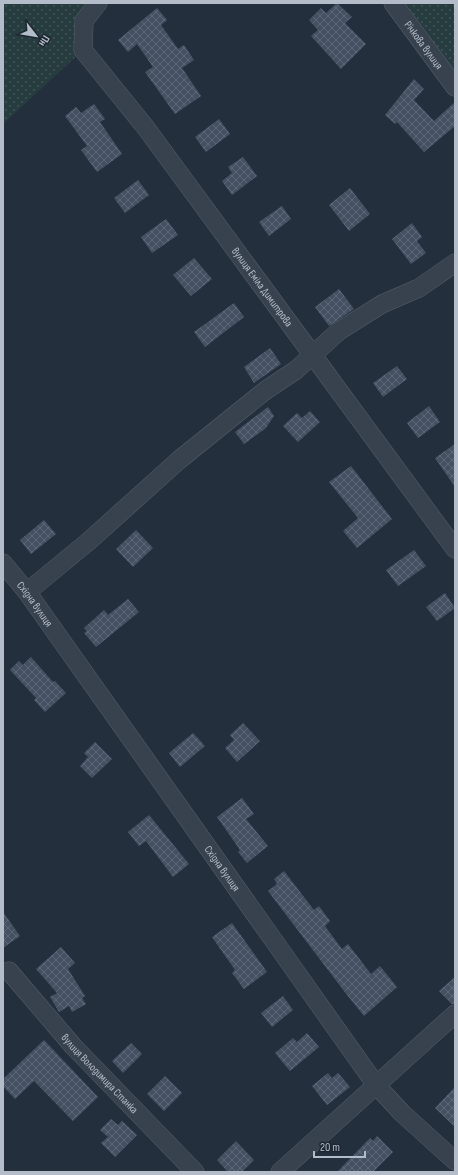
<svg xmlns="http://www.w3.org/2000/svg" width="458" height="1175" font-family="'Sofia Sans Condensed',sans-serif">
<style>
.grass{fill:url(#grass-dots)}
.building{fill:url(#building-cross-hatch)}
.lines{fill:none;stroke-linecap:round;stroke-linejoin:round}
.street-casing{stroke:#565f6c;stroke-width:19}
.street{stroke:#38414e;stroke-width:18}
.labels{text-anchor:middle;dominant-baseline:central;stroke-width:3;stroke-linejoin:round;paint-order:stroke}
.street-label{font-size:11px;fill:#b4bcc9;stroke:#1d2633}
</style>
<defs>
<pattern id="grass-dots" width="8" height="8" patternUnits="userSpaceOnUse"><rect width="8" height="8" fill="#263c3f"/><path d="M2 2h.1M6 6h.1" fill="none" stroke="#435659" stroke-width="1.8" stroke-linecap="round"/></pattern>
<pattern id="building-cross-hatch" width="8" height="8" patternUnits="userSpaceOnUse"><rect width="8" height="8" fill="#455162"/><path d="M0 0l8 8M0 8l8-8" fill="none" stroke="#5d6877"/></pattern>
</defs>
<rect width="100%" height="100%" fill="#242f3e"/>
<path class="grass" d="M 3,3 L 88,3 L 83,50 L 3,124 Z
M 398,3 L 455,3 L 455,79 Z"/>
<path class="building" d="M 337,3 L 352,17 L 345,23 L 366,44 L 341,69 L 311,36 L 318,30 L 309,20 L 321,8 L 326,13 Z
M 157,8 L 167,20 L 161,25 L 178,49 L 184,45 L 194,60 L 182,68 L 201,96 L 175,114 L 145,72 L 153,67 L 137,44 L 128,52 L 118,40 Z
M 414,79 L 424,89 L 414,100 L 434,121 L 455,102 L 455,126 L 424,152 L 397,122 L 395,124 L 385,115 Z
M 94,104 L 105,119 L 100,122 L 122,154 L 97,172 L 81,150 L 87,146 L 65,116 L 76,107 L 81,113 Z
M 219,119 L 230,134 L 206,152 L 195,137 Z
M 243,157 L 257,176 L 232,195 L 222,181 L 232,173 L 228,167 Z
M 138,180 L 149,195 L 125,213 L 114,198 Z
M 350,188 L 370,214 L 349,231 L 329,205 Z
M 282,206 L 291,219 L 269,236 L 259,222 Z
M 166,219 L 178,235 L 152,253 L 141,237 Z
M 412,223 L 422,237 L 417,241 L 426,253 L 411,264 L 392,239 Z
M 194,258 L 212,279 L 191,296 L 173,275 Z
M 339,289 L 354,309 L 329,326 L 315,307 Z
M 234,303 L 244,317 L 205,347 L 194,332 Z
M 270,348 L 281,364 L 254,383 L 244,367 Z
M 397,366 L 407,379 L 383,397 L 373,383 Z
M 429,406 L 440,422 L 418,438 L 407,423 Z
M 268,407 L 274,416 L 266,428 L 244,444 L 235,432 Z
M 310,411 L 320,422 L 298,442 L 283,426 L 297,413 L 302,418 Z
M 455,444 L 455,487 L 435,458 Z
M 351,466 L 392,519 L 357,548 L 343,531 L 358,518 L 329,482 Z
M 44,520 L 56,534 L 31,554 L 20,540 Z
M 136,530 L 153,548 L 133,567 L 116,549 Z
M 414,550 L 426,566 L 398,586 L 386,570 Z
M 445,593 L 455,608 L 437,621 L 426,607 Z
M 128,599 L 139,612 L 96,647 L 84,633 L 87,631 L 84,628 L 104,610 L 108,615 Z
M 31,657 L 53,682 L 55,681 L 66,693 L 45,712 L 34,700 L 36,698 L 10,670 L 19,661 L 23,665 Z
M 243,723 L 260,741 L 237,762 L 225,748 L 234,740 L 230,735 Z
M 193,733 L 205,746 L 180,767 L 169,753 Z
M 95,742 L 112,759 L 92,778 L 80,766 L 88,757 L 84,753 Z
M 242,798 L 254,814 L 246,819 L 268,846 L 247,863 L 238,852 L 240,850 L 217,817 Z
M 149,815 L 189,864 L 173,877 L 146,841 L 139,846 L 128,832 Z
M 284,871 L 314,910 L 319,906 L 330,921 L 325,926 L 342,949 L 348,944 L 371,974 L 380,966 L 397,987 L 364,1016 L 347,995 L 268,891 L 277,884 L 274,879 Z
M 3,912 L 20,936 L 3,948 Z
M 232,923 L 267,972 L 244,989 L 232,973 L 235,970 L 212,937 Z
M 61,947 L 75,963 L 68,969 L 85,996 L 82,998 L 86,1004 L 72,1012 L 69,1006 L 59,1012 L 50,997 L 57,993 L 36,969 Z
M 455,977 L 455,1004 L 452,1004 L 439,991 Z
M 283,996 L 293,1010 L 272,1027 L 261,1013 Z
M 307,1033 L 319,1047 L 290,1071 L 275,1053 L 293,1038 L 297,1042 Z
M 44,1040 L 98,1097 L 73,1121 L 34,1081 L 15,1099 L 3,1086 L 3,1079 Z
M 131,1043 L 142,1054 L 123,1073 L 112,1061 Z
M 328,1073 L 332,1078 L 338,1073 L 350,1087 L 327,1105 L 312,1086 Z
M 165,1076 L 182,1093 L 164,1111 L 147,1094 Z
M 455,1087 L 455,1127 L 435,1108 Z
M 111,1119 L 118,1125 L 122,1121 L 137,1135 L 115,1157 L 101,1143 L 108,1137 L 100,1130 Z
M 377,1136 L 393,1152 L 373,1172 L 337,1172 L 370,1138 L 373,1141 Z
M 236,1141 L 254,1160 L 242,1172 L 228,1172 L 217,1160 Z"/>
<g class="lines">
<defs>
<g id="street">
<path id="s1" d="M 98,3 L 84,21 L 83,50 L 146,128 L 455,549"/>
<path id="s2" d="M 393,3 L 455,87"/>
<path id="s3" d="M 3,563 L 27,592 L 376,1085 L 402,1113 L 455,1161"/>
<path d="M 27,592 L 89,541 L 179,460 L 266,390 L 296,370 L 339,331 L 382,304 L 419,288 L 455,263"/>
<path id="s4" d="M 9,971 L 73,1046 L 195,1172"/>
<path d="M 280,1172 L 455,1014"/>
</g>
</defs>
<use href="#street" class="street-casing"/>
<use href="#street" class="street"/>
</g>
<g class="labels">
<g class="street-label">
<text stroke="none"><textPath href="#s2" startOffset="52">Річкова вулиця</textPath></text>
<text stroke="none"><textPath href="#s1" startOffset="349">вулиця Еміла Димитрова</textPath></text>
<text stroke="none"><textPath href="#s3" startOffset="52">Східна вулиця</textPath></text>
<text stroke="none"><textPath href="#s3" startOffset="376">Східна вулиця</textPath></text>
<text stroke="none"><textPath href="#s4" startOffset="137">вулиця Володимира Станка</textPath></text>
</g>
</g>
<rect width="458" height="1175" fill="none" stroke="#b4bcc9" stroke-width="8"/>
<g transform="translate(36 36) rotate(121)" stroke="#1d2633" stroke-width="3" paint-order="stroke">
<path d="M0-3L7 15L0 10L-7 15Z" fill="#b4bcc9"/>
<text y="-6" font-size="11" font-weight="bold" text-anchor="middle" fill="#b4bcc9">Пн</text>
</g>
<path d="M314 1151v6h51v-6" fill="none" stroke="#b4bcc9" stroke-width="2"/>
<text x="320" y="1151" font-size="12" fill="#b4bcc9" stroke="#1d2633" stroke-width="3" paint-order="stroke">20 m</text>
</svg>
